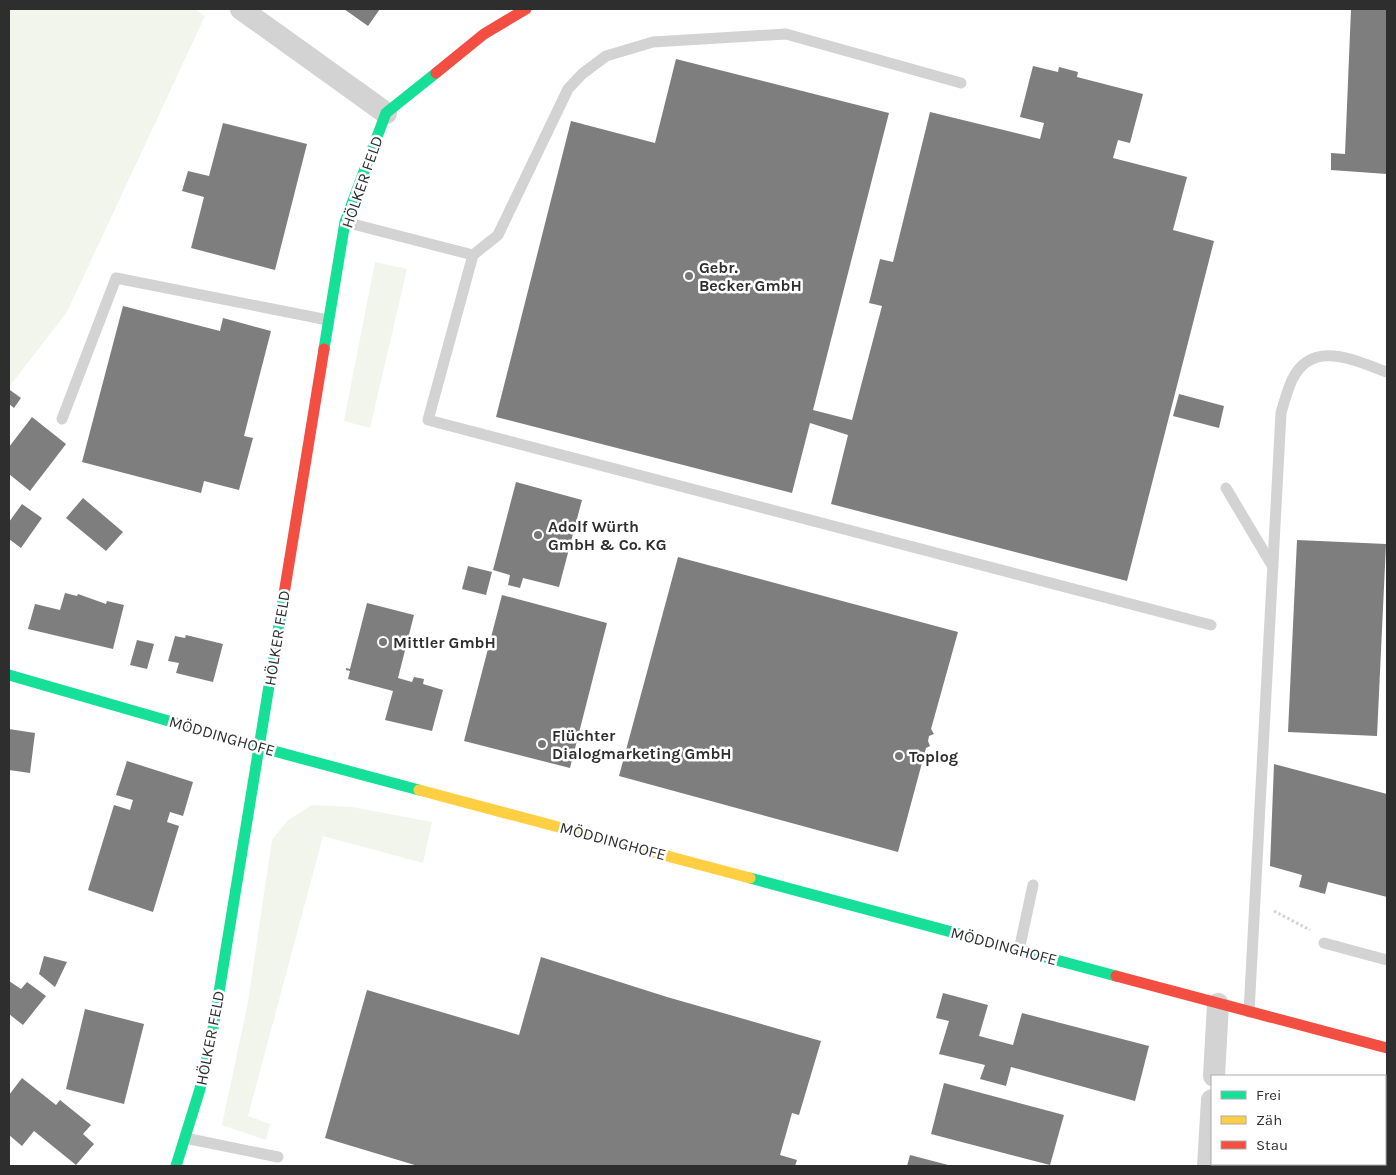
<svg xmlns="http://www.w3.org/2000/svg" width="1396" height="1175" font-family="Karla,sans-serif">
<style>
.green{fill:#f1f5ec}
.building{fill:#7e7e7e}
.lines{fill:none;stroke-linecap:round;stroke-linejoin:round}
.path{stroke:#d3d3d3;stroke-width:3;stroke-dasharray:2.5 2.5;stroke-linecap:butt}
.lane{stroke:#d3d3d3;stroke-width:11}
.street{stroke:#d3d3d3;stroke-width:22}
.fast{stroke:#16e098;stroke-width:11}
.slow{stroke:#ffcf43;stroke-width:11}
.jam{stroke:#f24e42;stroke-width:11}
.poi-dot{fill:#777;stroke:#fff;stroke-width:2}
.labels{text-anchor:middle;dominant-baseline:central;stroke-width:5;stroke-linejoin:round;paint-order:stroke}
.street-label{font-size:16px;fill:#2e2e2e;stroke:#fff}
.poi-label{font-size:16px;font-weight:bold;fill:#2e2e2e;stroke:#fff;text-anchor:start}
</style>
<rect width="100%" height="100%" fill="#fff"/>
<path class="green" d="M 9,9 L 195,9 L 205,16 L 67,312 L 9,387 Z
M 375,262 L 407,269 L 370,428 L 344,421 Z
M 312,805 L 352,807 L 432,822 L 423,863 L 323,836 L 248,1116 L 270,1124 L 266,1140 L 222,1125 L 248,1002 L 272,840 L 288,820 Z"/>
<path class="building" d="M 344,9 L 380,9 L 368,26 Z
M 1351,9 L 1387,9 L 1387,174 L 1331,170 L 1331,153 L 1345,154 Z
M 676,59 L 889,113 L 813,410 L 852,420 L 882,306 L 869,303 L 880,259 L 893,262 L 930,112 L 1040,139 L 1044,123 L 1020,117 L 1033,66 L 1058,72 L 1059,67 L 1078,72 L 1077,77 L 1143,94 L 1130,143 L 1118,140 L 1113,158 L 1187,177 L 1173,230 L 1214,241 L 1127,581 L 831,504 L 848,435 L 810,423 L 792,493 L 496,417 L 571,121 L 655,143 Z
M 223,123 L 307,144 L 275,270 L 191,248 L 204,197 L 182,191 L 188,171 L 209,176 Z
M 123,306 L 220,331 L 223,318 L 271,331 L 244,436 L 253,438 L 239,490 L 204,481 L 201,493 L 82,462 Z
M 10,390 L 21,398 L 14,408 L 9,404 Z
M 1179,394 L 1224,406 L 1219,428 L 1173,416 Z
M 32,417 L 66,444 L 30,491 L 9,474 L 9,447 Z
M 516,482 L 582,500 L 559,587 L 523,578 L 520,588 L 508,585 L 510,575 L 493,570 Z
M 83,498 L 123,532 L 106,551 L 66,518 Z
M 22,504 L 42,518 L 21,548 L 9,539 L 9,522 Z
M 1297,540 L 1386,544 L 1377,736 L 1288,732 Z
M 678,557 L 958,632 L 931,729 L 934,734 L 929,736 L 928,741 L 930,746 L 926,748 L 898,852 L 619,776 Z
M 468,566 L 492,572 L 486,595 L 462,589 Z
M 65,593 L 77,596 L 78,594 L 106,604 L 107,601 L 124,605 L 113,649 L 28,629 L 35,604 L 60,610 Z
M 502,595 L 607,623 L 570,768 L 464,741 Z
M 367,603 L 414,615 L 398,678 L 412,682 L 414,677 L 424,679 L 423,684 L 443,690 L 432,731 L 385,720 L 393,691 L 348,679 L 350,671 L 346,670 L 346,668 L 350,669 Z
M 186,635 L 223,644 L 213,682 L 176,673 L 179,663 L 168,661 L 175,636 L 185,638 Z
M 137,640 L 154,644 L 147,669 L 130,665 Z
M 9,729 L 35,733 L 30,773 L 9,770 Z
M 127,761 L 193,782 L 183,816 L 170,812 L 167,822 L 179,826 L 153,912 L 88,890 L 114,805 L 130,810 L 133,800 L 116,795 Z
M 1274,764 L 1387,794 L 1387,897 L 1328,882 L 1325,894 L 1299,887 L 1302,875 L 1270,866 Z
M 44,956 L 67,962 L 55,987 L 39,974 Z
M 541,957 L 667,997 L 821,1041 L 799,1115 L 792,1113 L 780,1155 L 797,1160 L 795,1166 L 418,1166 L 325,1138 L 367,990 L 519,1035 Z
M 9,981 L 21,989 L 27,982 L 46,996 L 23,1025 L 9,1014 Z
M 943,993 L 988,1005 L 979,1036 L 1013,1045 L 1022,1013 L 1149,1046 L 1135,1101 L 1011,1067 L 1006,1086 L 980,1079 L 985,1065 L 939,1054 L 949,1021 L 936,1018 Z
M 85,1009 L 144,1024 L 124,1104 L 66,1089 Z
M 22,1078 L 56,1105 L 60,1100 L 91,1125 L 83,1134 L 94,1144 L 76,1165 L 34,1131 L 22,1146 L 9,1135 L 9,1095 Z
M 944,1083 L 1064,1115 L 1050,1165 L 931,1134 Z
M 1385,1109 L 1387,1110 L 1387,1166 L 1369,1166 L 1370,1164 L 1385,1164 Z
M 910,1155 L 952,1166 L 907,1166 Z"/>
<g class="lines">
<path class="path" d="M 1274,911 L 1310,930"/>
<path class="lane" d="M 345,222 L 473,255 L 498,235 L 568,89 L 582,74 L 606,56 L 653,42 L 786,34 L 961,83
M 473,255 L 428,420 L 1211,625
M 62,419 L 116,278 L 328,320
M 1226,488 L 1273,567
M 1324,943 L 1387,960
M 1019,950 L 1033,885
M 1249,1012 L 1281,413 C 1284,402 1287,391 1292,380 C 1312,338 1355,361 1387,372
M 185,1138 L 278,1157"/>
<path class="street" d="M 241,9 L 386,113
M 1214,1076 L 1218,1004
M 1208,1166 L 1212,1100"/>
<path class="fast" d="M 324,349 L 345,222 L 386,113 L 436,73
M 9,675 L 259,747 L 419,790
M 750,878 L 1116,976
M 176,1166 L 200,1089 L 213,1029 L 284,594"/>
<path class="slow" d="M 419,790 L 750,878"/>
<path class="jam" d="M 436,73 L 484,34 L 526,9
M 284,594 L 324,349
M 1116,976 L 1387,1048"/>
</g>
<g class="poi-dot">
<circle cx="689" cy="276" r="5"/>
<circle cx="538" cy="535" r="5"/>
<circle cx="383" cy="642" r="5"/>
<circle cx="542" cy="744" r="5"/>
<circle cx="899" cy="756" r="5"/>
</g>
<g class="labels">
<g class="street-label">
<text transform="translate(362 182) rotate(-71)">HÖLKER FELD</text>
<text transform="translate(277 638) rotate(-81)">HÖLKER FELD</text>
<text transform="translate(222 736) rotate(16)">MÖDDINGHOFE</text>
<text transform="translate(613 841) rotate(15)">MÖDDINGHOFE</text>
<text transform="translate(1004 946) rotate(15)">MÖDDINGHOFE</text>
<text transform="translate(210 1038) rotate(-79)">HÖLKER FELD</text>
</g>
<g class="poi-label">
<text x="699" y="267">Gebr.<tspan x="699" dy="18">Becker GmbH</tspan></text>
<text x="548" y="526">Adolf Würth<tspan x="548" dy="18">GmbH &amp; Co. KG</tspan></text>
<text x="393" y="642">Mittler GmbH</text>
<text x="552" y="735">Flüchter<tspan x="552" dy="18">Dialogmarketing GmbH</tspan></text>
<text x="909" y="756">Toplog</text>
</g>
</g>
<rect width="1396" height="1175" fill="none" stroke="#2e2e2e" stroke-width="20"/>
<rect x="1211" y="1075" width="175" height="90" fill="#ffffff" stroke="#ababab"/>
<rect x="1221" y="1091" width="25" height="8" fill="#16e098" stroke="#ababab"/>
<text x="1256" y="1100" font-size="15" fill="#2e2e2e">Frei</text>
<rect x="1221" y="1116" width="25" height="8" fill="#ffcf43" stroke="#ababab"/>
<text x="1256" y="1125" font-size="15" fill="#2e2e2e">Zäh</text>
<rect x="1221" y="1141" width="25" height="8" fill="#f24e42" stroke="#ababab"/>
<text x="1256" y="1150" font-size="15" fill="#2e2e2e">Stau</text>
</svg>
